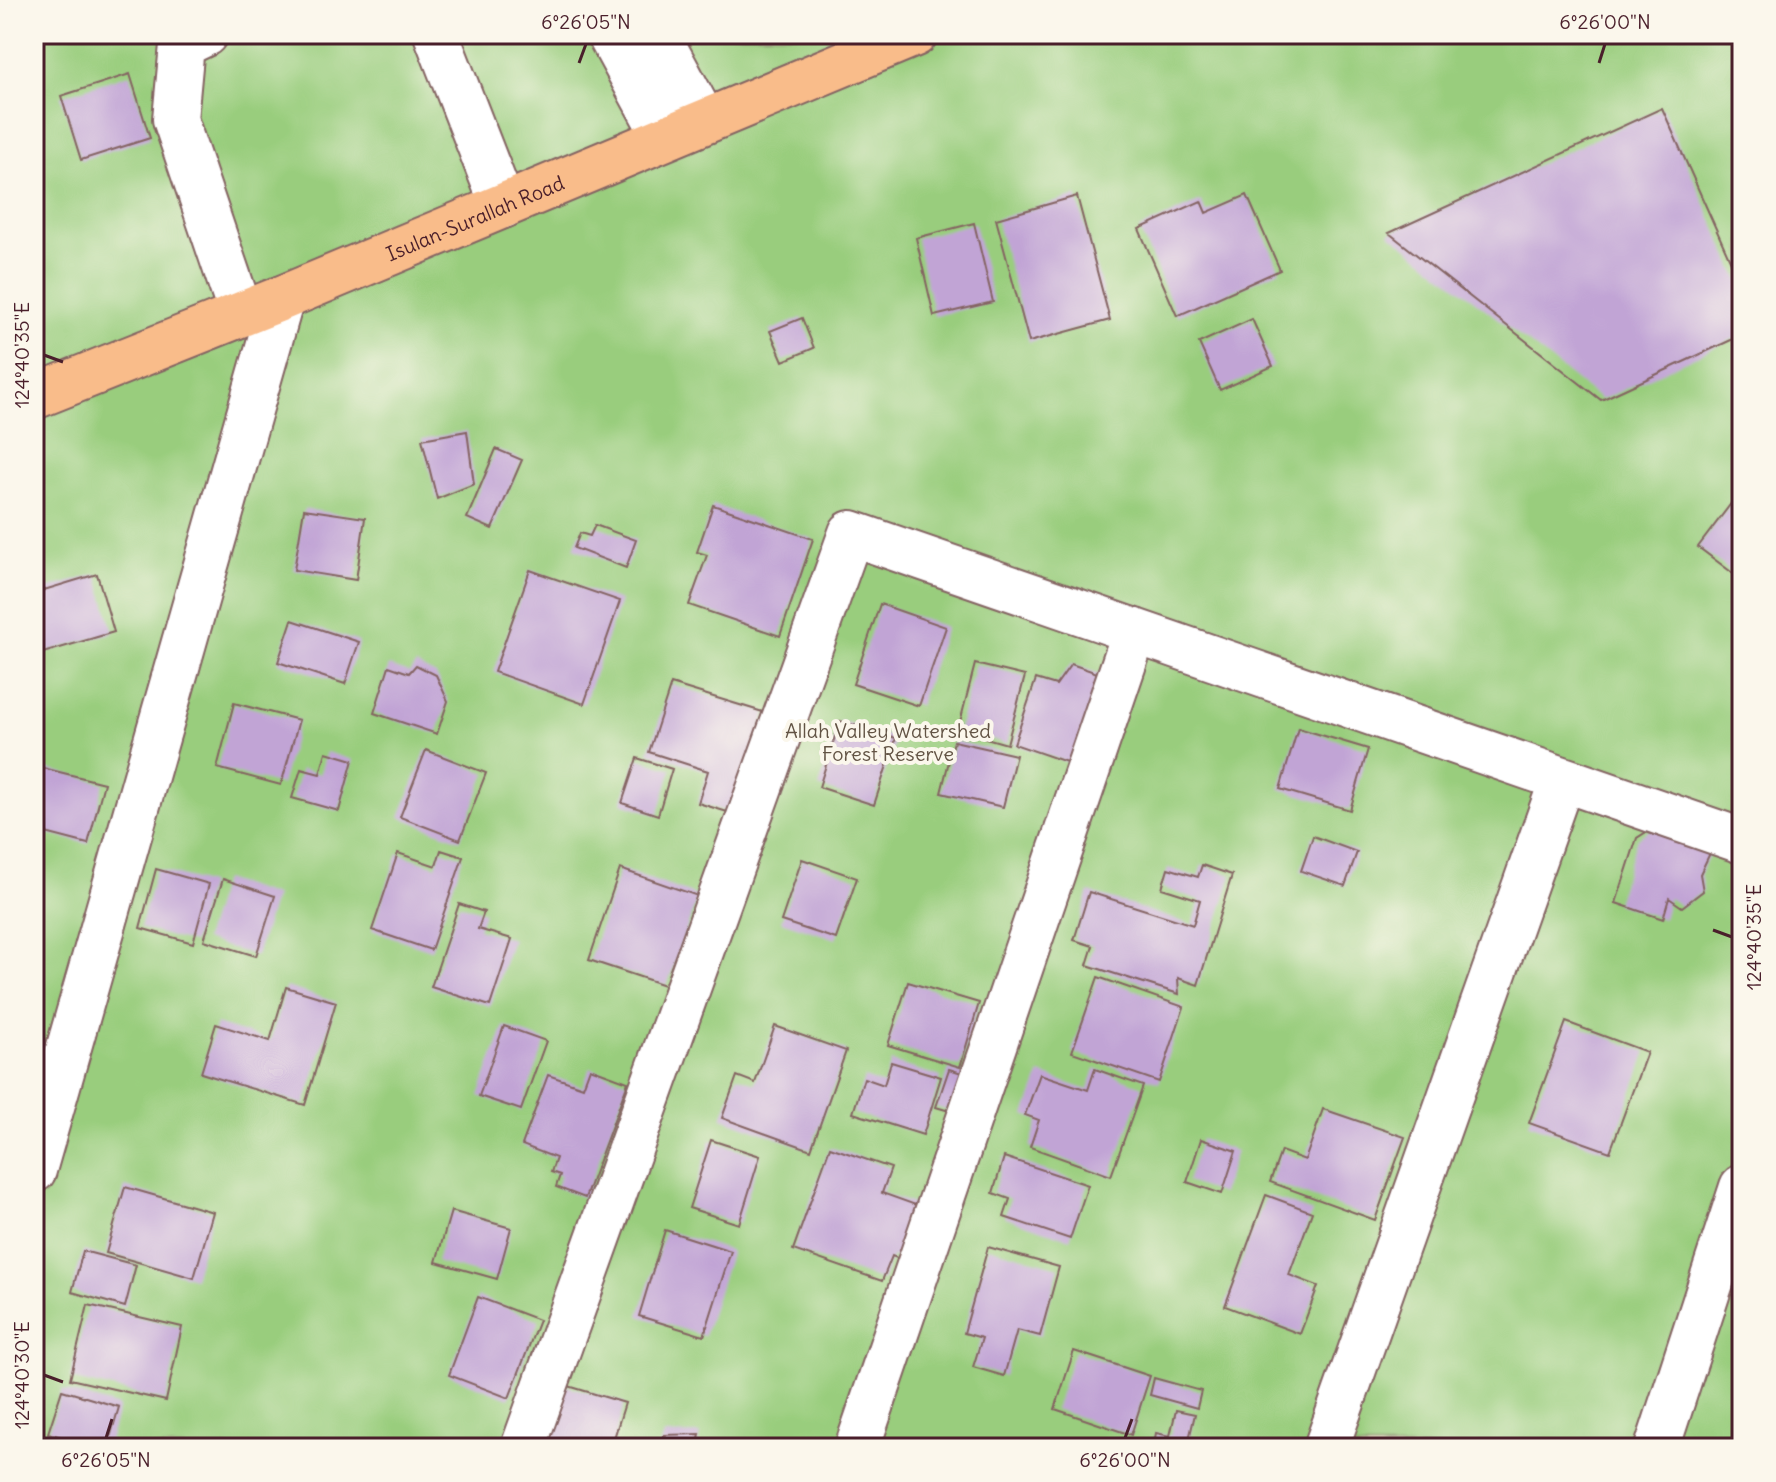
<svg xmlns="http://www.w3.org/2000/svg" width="1776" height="1482" font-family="Delius,sans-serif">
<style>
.green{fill:#99cd7d;stroke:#727654;stroke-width:2}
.building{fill:#c1a4d5}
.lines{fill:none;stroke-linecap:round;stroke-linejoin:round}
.minor-casing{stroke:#846462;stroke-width:48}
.highway-casing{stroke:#846462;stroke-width:48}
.minor{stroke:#fff;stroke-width:44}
.highway{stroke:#f9bc8a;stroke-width:44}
.ticks{fill:none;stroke:#4a1f2b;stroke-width:3}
.labels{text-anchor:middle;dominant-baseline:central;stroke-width:8;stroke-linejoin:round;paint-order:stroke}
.street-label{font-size:20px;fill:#4a1f2b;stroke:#fbf7ec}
.park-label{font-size:20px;fill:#625344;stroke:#fbf7ec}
.neatline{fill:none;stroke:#4a1f2b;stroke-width:3}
.ticks-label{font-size:20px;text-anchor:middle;fill:#4a1f2b}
</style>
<rect width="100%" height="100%" fill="#fbf7ec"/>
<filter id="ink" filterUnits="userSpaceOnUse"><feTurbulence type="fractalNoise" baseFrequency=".0125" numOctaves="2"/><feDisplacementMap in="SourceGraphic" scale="16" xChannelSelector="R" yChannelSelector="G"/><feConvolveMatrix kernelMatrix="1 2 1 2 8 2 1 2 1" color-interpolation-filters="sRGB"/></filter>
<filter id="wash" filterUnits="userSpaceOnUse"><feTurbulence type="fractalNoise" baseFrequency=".006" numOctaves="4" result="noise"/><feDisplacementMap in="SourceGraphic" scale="32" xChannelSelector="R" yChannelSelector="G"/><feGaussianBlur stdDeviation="1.8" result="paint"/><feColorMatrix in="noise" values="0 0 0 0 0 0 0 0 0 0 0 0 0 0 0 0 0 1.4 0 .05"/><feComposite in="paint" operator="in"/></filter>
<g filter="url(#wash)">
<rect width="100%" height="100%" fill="#f1e5c9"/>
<path class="green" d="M 34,34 L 1742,34 L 1742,1448 L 34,1448 Z"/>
<g id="blocks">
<path class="building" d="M 130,74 L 150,138 L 81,160 L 61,96 Z
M 1662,108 L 1742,287 L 1742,335 L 1601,400 L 1389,233 Z
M 1247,195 L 1280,270 L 1177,316 L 1139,229 L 1201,201 L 1206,213 Z
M 1077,196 L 1110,320 L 1029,342 L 996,219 Z
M 974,223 L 993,302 L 934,316 L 916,238 Z
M 802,318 L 814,348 L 783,361 L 770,331 Z
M 1252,319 L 1273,366 L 1220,390 L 1199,343 Z
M 467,431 L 474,484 L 437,499 L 422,439 Z
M 496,449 L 522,460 L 492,529 L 467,518 Z
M 1742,489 L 1742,580 L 1698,547 Z
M 713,505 L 813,539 L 780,636 L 689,605 L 707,555 L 697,552 Z
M 304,509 L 365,518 L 356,580 L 294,570 Z
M 595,525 L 636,540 L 626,568 L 574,548 L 580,533 L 590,536 Z
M 530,570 L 620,601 L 584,704 L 494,672 Z
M 97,574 L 114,632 L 43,653 L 34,621 L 34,593 Z
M 880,604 L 946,627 L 919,706 L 853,684 Z
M 292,620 L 359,642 L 345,684 L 278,662 Z
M 975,664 L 1025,676 L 1007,744 L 958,730 Z
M 1071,664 L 1112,678 L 1081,767 L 1014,744 L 1036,679 L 1056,685 Z
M 416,665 L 436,675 L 448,701 L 437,734 L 374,713 L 389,666 L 409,673 Z
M 671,684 L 766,713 L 734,814 L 698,803 L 708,771 L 649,752 Z
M 234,703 L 299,720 L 281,785 L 217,768 Z
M 840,721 L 896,738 L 874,805 L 819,787 Z
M 1298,728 L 1368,749 L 1350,810 L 1280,789 Z
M 954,741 L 1016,755 L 1003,807 L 941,793 Z
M 426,750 L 486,773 L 460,840 L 400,817 Z
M 326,752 L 353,760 L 339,811 L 292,798 L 301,769 L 320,774 Z
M 637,758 L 672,769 L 658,815 L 622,803 Z
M 39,767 L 104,783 L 88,844 L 34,830 L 34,786 Z
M 1659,824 L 1712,849 L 1700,874 L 1703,891 L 1682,907 L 1669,898 L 1663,919 L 1616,903 L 1637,838 Z
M 1313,836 L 1357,852 L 1345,886 L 1301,871 Z
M 441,850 L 463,857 L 431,950 L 372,930 L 398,853 L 436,866 Z
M 802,859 L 857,878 L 836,939 L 781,921 Z
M 1202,865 L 1232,875 L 1198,985 L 1178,978 L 1179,994 L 1087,965 L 1093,946 L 1074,940 L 1089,892 L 1193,925 L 1200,900 L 1162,888 L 1168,868 L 1198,877 Z
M 156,869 L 209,884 L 193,943 L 140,928 Z
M 620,869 L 698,896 L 667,986 L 589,960 Z
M 223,879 L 275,896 L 256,956 L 204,940 Z
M 459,904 L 484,912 L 478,929 L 512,939 L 490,1006 L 431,987 Z
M 1098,977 L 1184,1007 L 1159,1082 L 1072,1052 Z
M 908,982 L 979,1003 L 960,1067 L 888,1045 Z
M 286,987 L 336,1002 L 305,1105 L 201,1073 L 216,1024 L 270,1041 Z
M 1566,1022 L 1647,1052 L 1610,1152 L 1529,1123 Z
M 504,1026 L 546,1041 L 521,1110 L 479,1096 Z
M 775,1026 L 846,1051 L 811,1150 L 722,1118 L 737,1076 L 755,1083 Z
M 891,1062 L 941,1077 L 923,1135 L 853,1113 L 864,1078 L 884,1085 Z
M 590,1068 L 628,1082 L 585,1198 L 556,1187 L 560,1175 L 551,1172 L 556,1158 L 522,1145 L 548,1075 L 583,1087 Z
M 949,1069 L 978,1078 L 966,1116 L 936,1107 Z
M 1095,1069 L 1143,1086 L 1111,1176 L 1030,1147 L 1039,1120 L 1025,1115 L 1040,1074 L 1088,1090 Z
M 1323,1109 L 1405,1137 L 1375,1220 L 1270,1182 L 1281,1151 L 1305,1160 Z
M 1201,1139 L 1236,1151 L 1222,1194 L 1187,1182 Z
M 711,1140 L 760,1156 L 739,1224 L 689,1208 Z
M 830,1147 L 891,1168 L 882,1193 L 927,1209 L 909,1263 L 892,1256 L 882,1281 L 793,1250 Z
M 1004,1157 L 1088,1185 L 1070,1239 L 1004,1217 L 1010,1199 L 993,1193 Z
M 125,1187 L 213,1212 L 194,1278 L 106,1253 Z
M 1266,1195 L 1312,1212 L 1289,1275 L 1318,1286 L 1300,1334 L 1225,1306 Z
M 451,1211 L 511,1228 L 497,1279 L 436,1262 Z
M 665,1230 L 731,1251 L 704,1336 L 639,1316 Z
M 988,1247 L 1059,1267 L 1040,1336 L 1017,1330 L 1004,1376 L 973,1367 L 982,1338 L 964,1333 Z
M 83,1251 L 136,1265 L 125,1307 L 72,1292 Z
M 478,1297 L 539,1320 L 509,1398 L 449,1375 Z
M 88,1305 L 182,1327 L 166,1401 L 70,1379 Z
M 1074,1351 L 1150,1376 L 1131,1435 L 1055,1409 Z
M 1154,1378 L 1201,1391 L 1197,1408 L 1150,1395 Z
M 565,1385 L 625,1403 L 611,1448 L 546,1448 Z
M 62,1390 L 119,1407 L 107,1448 L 98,1448 L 48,1433 Z
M 1176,1410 L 1195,1414 L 1187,1448 L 1153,1448 L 1156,1433 L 1170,1436 Z
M 700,1434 L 698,1443 L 712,1448 L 660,1448 L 664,1435 Z"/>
</g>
</g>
<g filter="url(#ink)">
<use href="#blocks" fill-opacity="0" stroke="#846462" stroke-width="2"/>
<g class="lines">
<defs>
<path id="minor" d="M 205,34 L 182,45 L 175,119 L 241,314
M 436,34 L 503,206
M 609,34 L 665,137
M 657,34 L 704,121
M 34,1170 L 282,298
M 523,1448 L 851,533 L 1742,841
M 857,1448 L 1135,631
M 1326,1448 L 1562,780
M 1657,1448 L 1742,1187"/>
<g id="highway">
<path id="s1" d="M 34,397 L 282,298 L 915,34"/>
</g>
</defs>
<use href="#minor" class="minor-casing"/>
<use href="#highway" class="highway-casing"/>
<use href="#minor" class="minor"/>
<use href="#highway" class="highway"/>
</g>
</g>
<path class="ticks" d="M 579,63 L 586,44M 1599,63 L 1605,44M 44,355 L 63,362M 1713,930 L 1732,937M 44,1375 L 63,1382M 106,1438 L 112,1419M 1125,1438 L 1132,1419"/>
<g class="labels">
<g class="street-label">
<text stroke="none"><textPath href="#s1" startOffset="476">Isulan-Surallah Road</textPath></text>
</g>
<g class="park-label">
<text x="888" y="730">Allah Valley Watershed<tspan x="888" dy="23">Forest Reserve</tspan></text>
</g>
</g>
<rect width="1776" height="1482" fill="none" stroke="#fbf7ec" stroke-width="88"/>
<rect x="44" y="44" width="1688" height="1394" class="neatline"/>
<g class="ticks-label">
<text x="586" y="29">6°26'05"N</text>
<text x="1605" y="29">6°26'00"N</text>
<text transform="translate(22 355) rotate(-90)" y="7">124°40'35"E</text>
<text transform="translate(1754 937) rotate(-90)" y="7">124°40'35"E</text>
<text transform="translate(22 1375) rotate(-90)" y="7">124°40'30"E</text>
<text x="106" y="1467">6°26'05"N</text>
<text x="1125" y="1467">6°26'00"N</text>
</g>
</svg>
